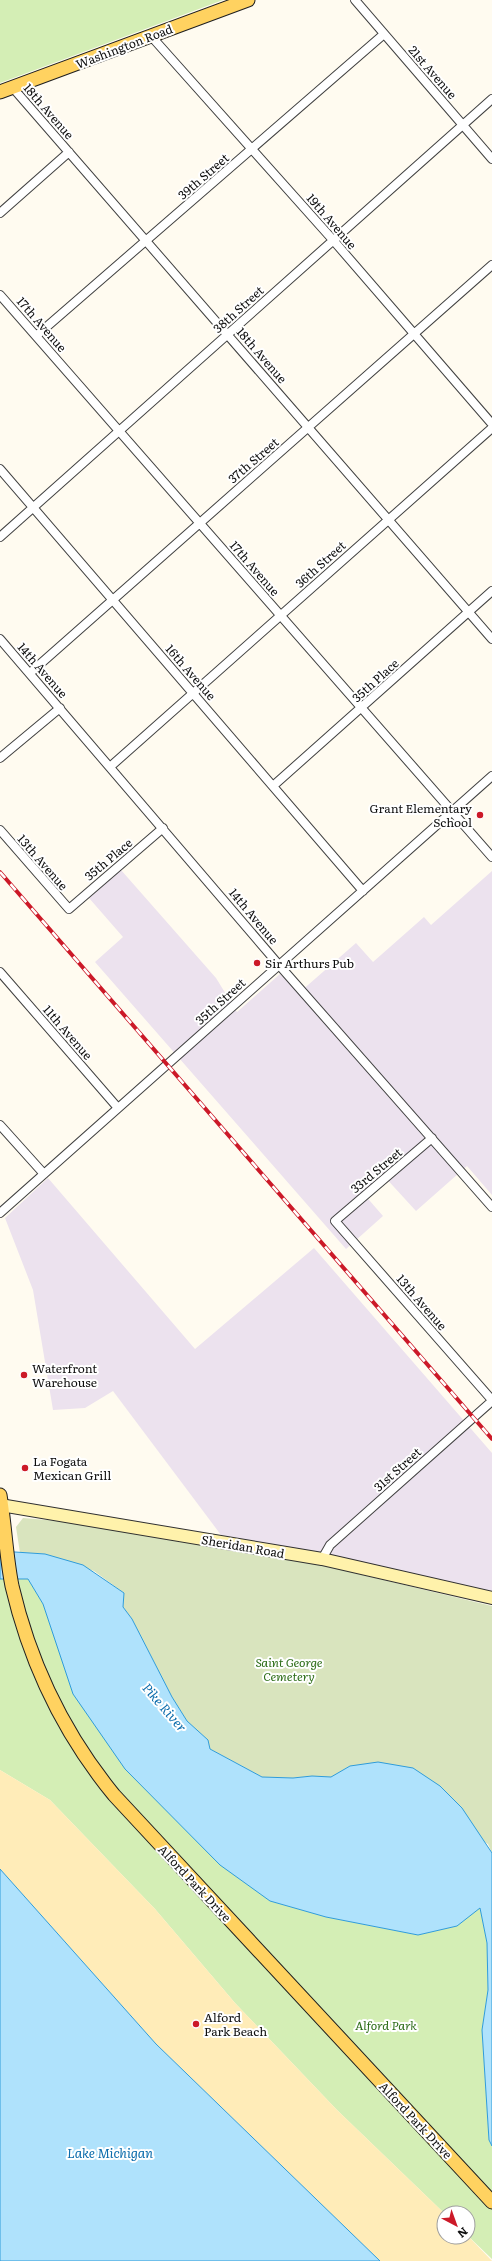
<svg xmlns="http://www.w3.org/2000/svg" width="492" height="2261" font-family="Literata,serif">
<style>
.industrial{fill:#ece2ee}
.green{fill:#d4eeb5}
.sand{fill:#ffecb8}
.cemetery{fill:#d9e4be}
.water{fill:#afe2fc;stroke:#2f9cda}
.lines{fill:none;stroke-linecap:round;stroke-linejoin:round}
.street-casing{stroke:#414141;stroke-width:10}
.secondary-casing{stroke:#303030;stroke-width:14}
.primary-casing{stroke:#1f1f1f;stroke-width:15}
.street{stroke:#fff;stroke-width:8}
.secondary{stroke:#fff2ab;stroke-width:12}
.primary{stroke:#ffd260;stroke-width:13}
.rail-casing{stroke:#cc1928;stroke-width:4}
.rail{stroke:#fff;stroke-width:2.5;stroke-dasharray:8;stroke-linecap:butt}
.poi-dot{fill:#cc1928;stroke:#fff;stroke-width:1.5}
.labels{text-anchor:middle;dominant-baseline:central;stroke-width:4;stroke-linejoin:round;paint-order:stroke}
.street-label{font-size:12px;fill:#0e0e0e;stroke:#fff}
.poi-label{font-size:12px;fill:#0e0e0e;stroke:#fff;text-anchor:start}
.park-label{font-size:12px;font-style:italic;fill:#2d6d18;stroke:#fff}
.water-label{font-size:13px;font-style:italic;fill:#0b6cac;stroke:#fff}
</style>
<rect width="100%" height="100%" fill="#fffbf0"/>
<path class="industrial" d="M 121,870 L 216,978 L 237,1012 L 280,974 L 300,992 L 356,943 L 373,962 L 424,917 L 431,925 L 492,871 L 492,1195 L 467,1166 L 416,1211 L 383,1175 L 363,1193 L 383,1216 L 346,1249 L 95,962 L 123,937 L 89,898 Z
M 48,1178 L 195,1349 L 314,1248 L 492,1453 L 492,1591 L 221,1535 L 113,1391 L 85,1408 L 53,1410 L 33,1290 L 5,1218 Z"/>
<path class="green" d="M 0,0 L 223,0 L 0,83 Z
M 0,1579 L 28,1579 L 43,1604 L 53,1632 L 270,1901 L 326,1917 L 418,1935 L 457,1926 L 480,1907 L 487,1943 L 488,1990 L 482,2030 L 489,2140 L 492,2146 L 492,2259 L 468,2236 L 468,2213 L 444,2213 L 337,2110 L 235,2003 L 155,1909 L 50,1800 L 0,1770 Z"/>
<path class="sand" d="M 0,1770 L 50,1800 L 155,1909 L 235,2003 L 337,2110 L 444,2213 L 444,2237 L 468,2236 L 492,2261 L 380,2261 L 156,2044 L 0,1869 Z"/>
<path class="cemetery" d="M 23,1518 L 71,1522 L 321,1565 L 492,1606 L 492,1853 L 488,1844 L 350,1766 L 331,1778 L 312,1776 L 293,1778 L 262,1777 L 210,1749 L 208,1740 L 187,1721 L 172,1697 L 132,1619 L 123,1607 L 124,1593 L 94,1571 L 45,1554 L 20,1553 L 16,1527 Z"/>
<path class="water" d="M 0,1551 L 45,1554 L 83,1565 L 124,1593 L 123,1607 L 132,1619 L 172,1697 L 187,1721 L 208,1740 L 210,1749 L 262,1777 L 293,1778 L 312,1776 L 331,1777 L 350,1766 L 378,1762 L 413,1768 L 440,1786 L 462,1808 L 492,1853 L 492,2146 L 489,2140 L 482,2030 L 488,1990 L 487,1943 L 480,1908 L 457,1926 L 418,1935 L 326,1917 L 270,1901 L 220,1865 L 125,1769 L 73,1694 L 43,1604 L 28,1579 L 0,1579 Z
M 0,1869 L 156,2044 L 380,2261 L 0,2261 Z"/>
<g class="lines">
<defs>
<path id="street" d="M 355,0 L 492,159
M 151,36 L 333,240 L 492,424
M 13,88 L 492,639
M 0,213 L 69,152
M 0,295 L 492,857
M 36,336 L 384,34
M 0,469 L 363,891
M 0,537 L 492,99
M 0,639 L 279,965 L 492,1207
M 30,673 L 492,265
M 0,758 L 60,708
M 111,766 L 492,428
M 273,786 L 492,591
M 0,830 L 69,909 L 163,828
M 0,972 L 118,1108
M 0,1125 L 44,1174
M 432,1138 L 335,1221 L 492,1400
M 0,1213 L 492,776
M 322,1559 L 330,1545 L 492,1401"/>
<path id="secondary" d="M 0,1505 L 322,1559 L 492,1598"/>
<path id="primary" d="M 0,92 L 248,0
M 0,1495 C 5,1525 6,1556 12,1586 C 30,1663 64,1734 114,1795 L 492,2202"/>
</defs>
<use href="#street" class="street-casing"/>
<use href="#secondary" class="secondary-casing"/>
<use href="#primary" class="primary-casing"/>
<use href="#street" class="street"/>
<use href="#secondary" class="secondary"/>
<use href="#primary" class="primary"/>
<defs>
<path id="rail" d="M 0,872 L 492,1439"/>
</defs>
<use href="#rail" class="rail-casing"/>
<use href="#rail" class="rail"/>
</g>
<g class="poi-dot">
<circle cx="480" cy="815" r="4"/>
<circle cx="257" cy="963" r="4"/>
<circle cx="24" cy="1375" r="4"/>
<circle cx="25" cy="1468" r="4"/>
<circle cx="196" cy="2024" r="4"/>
</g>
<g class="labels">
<g class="street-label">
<text transform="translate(124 46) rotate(-21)">Washington Road</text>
<text transform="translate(433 72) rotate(49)">21st Avenue</text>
<text transform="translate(49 111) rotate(49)">18th Avenue</text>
<text transform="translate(203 176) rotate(-41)">39th Street</text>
<text transform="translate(332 221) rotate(49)">19th Avenue</text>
<text transform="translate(238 309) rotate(-42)">38th Street</text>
<text transform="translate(42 324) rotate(49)">17th Avenue</text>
<text transform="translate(262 355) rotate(49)">18th Avenue</text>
<text transform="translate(253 460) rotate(-41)">37th Street</text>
<text transform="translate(320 564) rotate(-42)">36th Street</text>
<text transform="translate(255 568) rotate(49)">17th Avenue</text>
<text transform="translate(43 670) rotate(49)">14th Avenue</text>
<text transform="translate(191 672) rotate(49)">16th Avenue</text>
<text transform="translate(375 680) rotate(-42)">35th Place</text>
<text transform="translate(108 859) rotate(-40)">35th Place</text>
<text transform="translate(43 862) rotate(49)">13th Avenue</text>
<text transform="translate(254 916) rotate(50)">14th Avenue</text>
<text transform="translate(220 1001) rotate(-42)">35th Street</text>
<text transform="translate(68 1032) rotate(49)">11th Avenue</text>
<text transform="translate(376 1170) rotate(-40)">33rd Street</text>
<text transform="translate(422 1302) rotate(49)">13th Avenue</text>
<text transform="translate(397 1469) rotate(-42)">31st Street</text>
<text transform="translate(243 1546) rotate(10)">Sheridan Road</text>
<text transform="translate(195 1883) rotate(47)">Alford Park Drive</text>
<text transform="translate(416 2120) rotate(47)">Alford Park Drive</text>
</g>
<g class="poi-label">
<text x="472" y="808" text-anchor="end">Grant Elementary<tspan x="472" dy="14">School</tspan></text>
<text x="265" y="963">Sir Arthurs Pub</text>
<text x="32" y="1368">Waterfront<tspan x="32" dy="14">Warehouse</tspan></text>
<text x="33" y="1461">La Fogata<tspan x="33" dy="14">Mexican Grill</tspan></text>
<text x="204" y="2017">Alford<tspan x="204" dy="14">Park Beach</tspan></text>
</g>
<g class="park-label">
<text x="289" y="1662">Saint George<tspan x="289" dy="14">Cemetery</tspan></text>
<text x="386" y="2025">Alford Park</text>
</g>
<g class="water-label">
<text transform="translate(165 1707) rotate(49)">Pike River</text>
<text x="110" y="2152">Lake Michigan</text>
</g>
</g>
<g transform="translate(456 2225) rotate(139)"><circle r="19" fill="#ffffff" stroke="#9f9f9f"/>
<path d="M0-3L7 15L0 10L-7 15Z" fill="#cc1928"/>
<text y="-6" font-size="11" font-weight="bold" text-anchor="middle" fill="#0e0e0e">N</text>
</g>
</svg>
